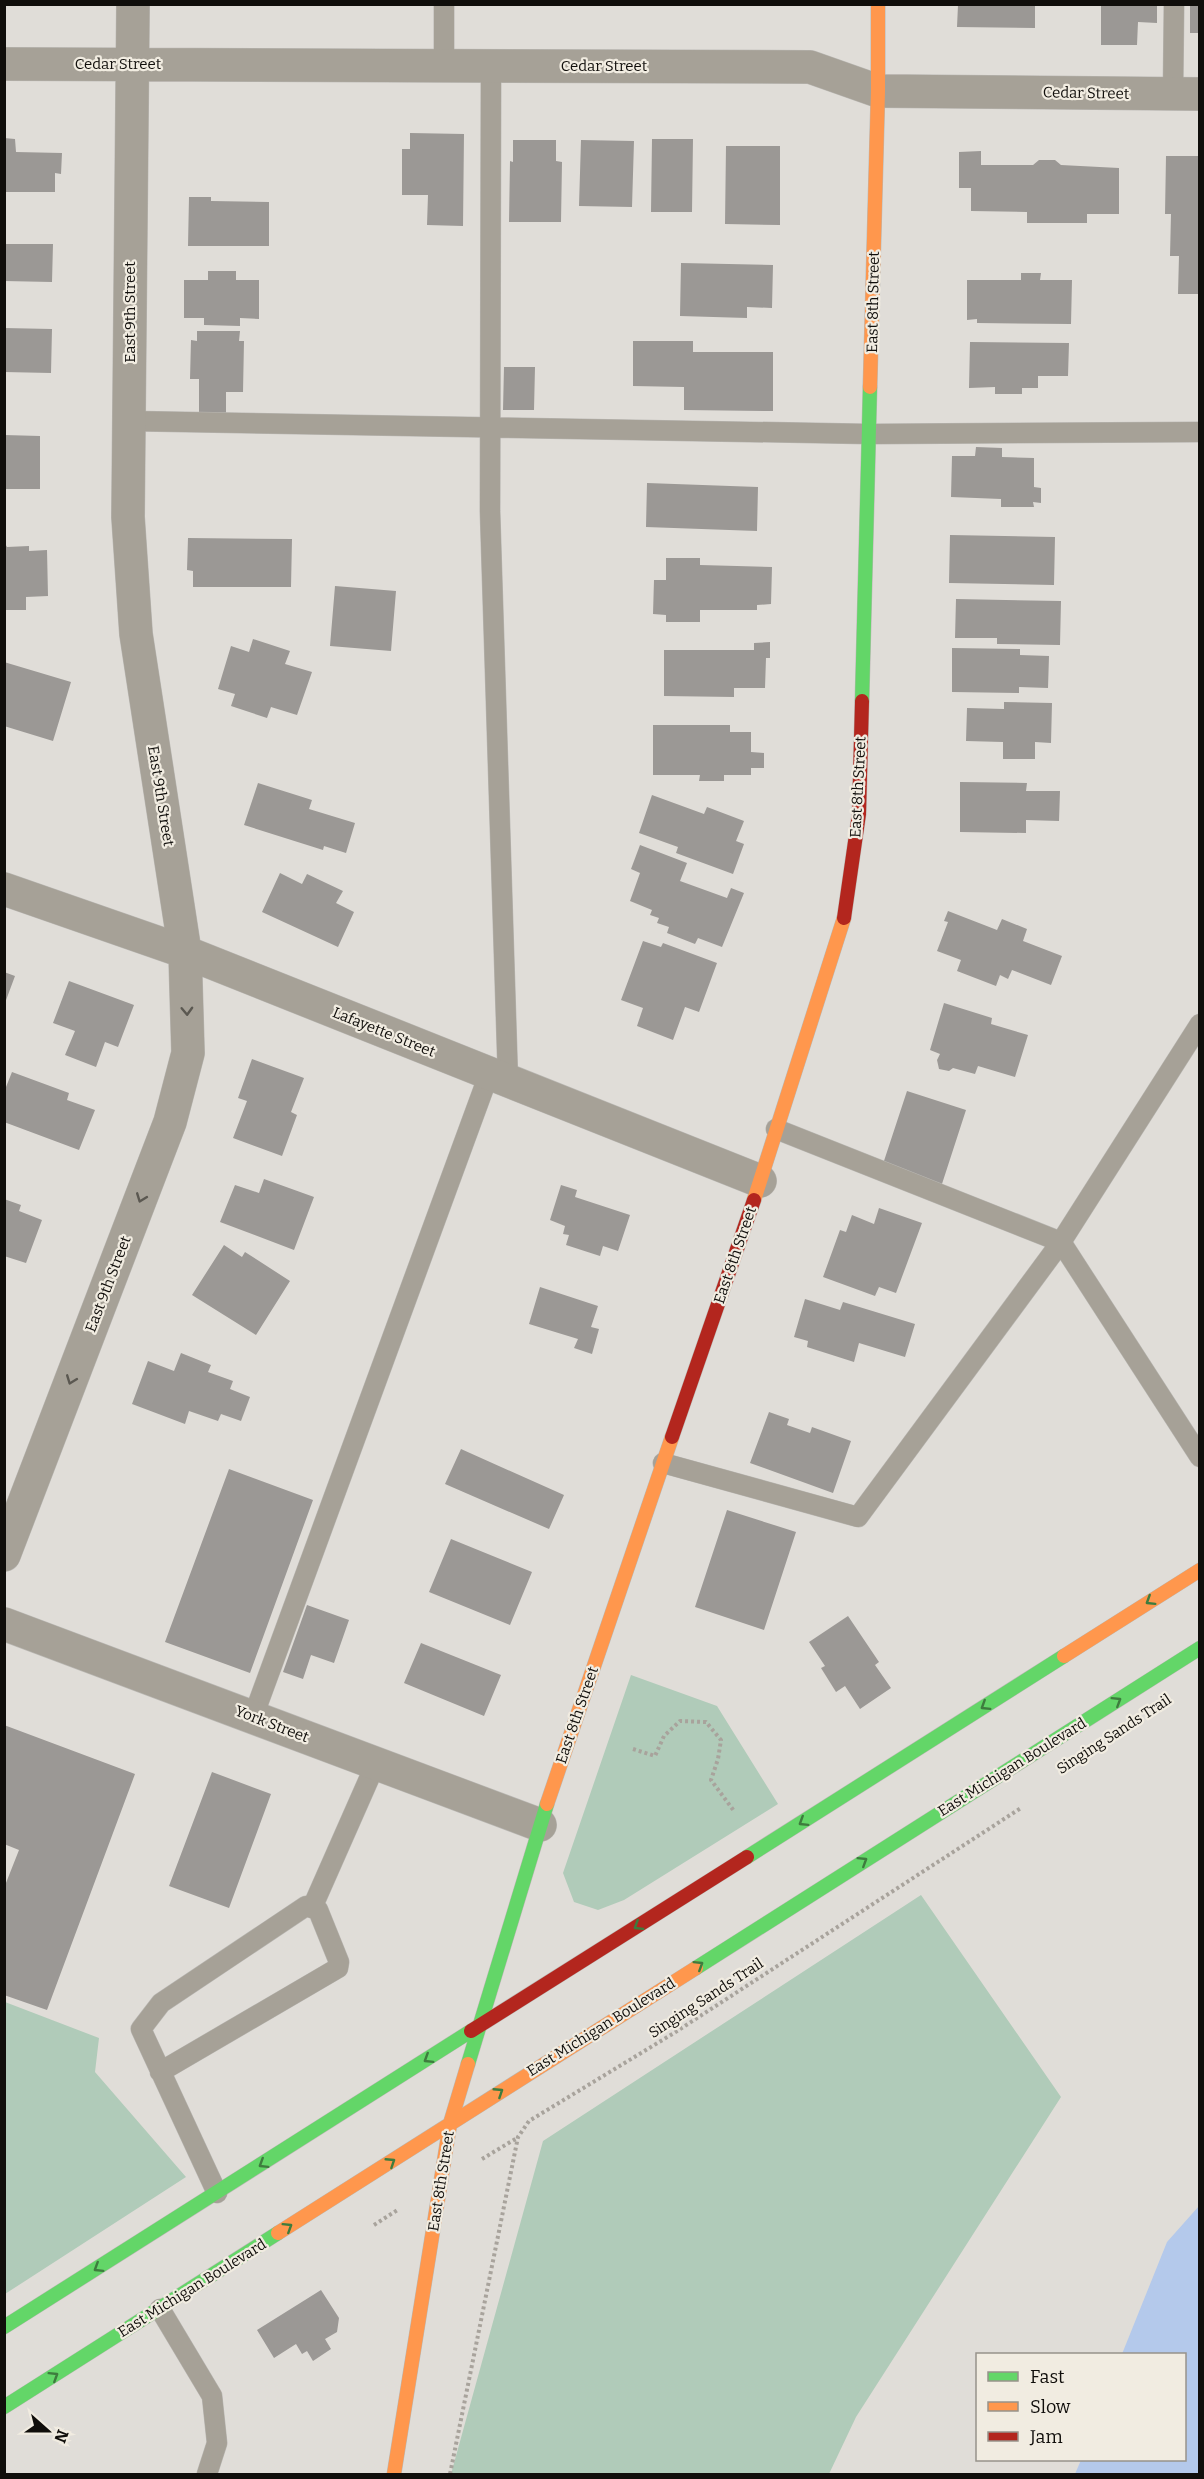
<svg xmlns="http://www.w3.org/2000/svg" width="1204" height="2479" font-family="Bitter,serif">
<style>
.green{fill:#b0cbb9}
.water{fill:#b4c9eb}
.building{fill:#9b9895}
.lines{fill:none;stroke-linecap:round;stroke-linejoin:round}
.lane-casing{stroke:#bab8b4;stroke-width:21}
.street-casing{stroke:#bab8b4;stroke-width:34}
.fast-casing{stroke:#bab8b4;stroke-width:15}
.slow-casing{stroke:#bab8b4;stroke-width:15}
.jam-casing{stroke:#bab8b4;stroke-width:15}
.path{stroke:#a8a39c;stroke-width:4;stroke-dasharray:3 3;stroke-linecap:butt}
.lane{stroke:#a6a197;stroke-width:20}
.street{stroke:#a6a197;stroke-width:33}
.fast{stroke:#63d668;stroke-width:14}
.slow{stroke:#ff974d;stroke-width:14}
.jam{stroke:#b3261e;stroke-width:14}
.oneway{stroke:#5b5851}
.oneway2{stroke:#3e7c3e}
.labels{text-anchor:middle;dominant-baseline:central;stroke-width:4.5;stroke-linejoin:round;paint-order:stroke}
.street-label{font-size:15px;fill:#100e0b;stroke:#f1ece1}
</style>
<rect width="100%" height="100%" fill="#e0ddd8"/>
<path class="green" d="M 631,1675 L 717,1706 L 778,1804 L 624,1900 L 598,1910 L 574,1902 L 563,1873 Z
M 921,1895 L 1061,2097 L 856,2417 L 829,2474 L 451,2474 L 543,2141 Z
M 5,2002 L 99,2038 L 95,2072 L 186,2177 L 5,2294 Z"/>
<path class="water" d="M 1199,2206 L 1199,2474 L 1075,2474 L 1081,2460 L 1184,2460 L 1184,2354 L 1122,2354 L 1167,2242 Z"/>
<path class="building" d="M 1101,4 L 1157,4 L 1157,23 L 1138,22 L 1137,45 L 1101,45 Z
M 1190,4 L 1200,4 L 1200,33 L 1190,33 Z
M 958,5 L 1035,5 L 1035,28 L 957,27 Z
M 410,133 L 464,134 L 463,226 L 427,225 L 428,195 L 402,195 L 402,149 L 410,149 Z
M 4,138 L 15,139 L 16,152 L 62,153 L 61,174 L 55,173 L 55,192 L 4,192 Z
M 652,139 L 693,139 L 692,212 L 651,212 Z
M 513,140 L 556,140 L 556,161 L 562,162 L 561,222 L 509,222 L 510,161 L 513,162 Z
M 581,140 L 634,141 L 632,207 L 579,206 Z
M 726,146 L 780,146 L 780,225 L 725,224 Z
M 981,151 L 981,165 L 1033,165 L 1039,160 L 1055,160 L 1061,165 L 1119,168 L 1119,214 L 1087,214 L 1087,223 L 1027,223 L 1027,212 L 971,211 L 971,188 L 959,188 L 959,152 Z
M 1166,156 L 1200,156 L 1200,294 L 1178,294 L 1179,256 L 1170,256 L 1171,214 L 1165,214 Z
M 189,197 L 211,197 L 211,201 L 269,202 L 269,246 L 188,246 Z
M 4,244 L 53,244 L 52,282 L 4,281 Z
M 681,263 L 773,265 L 772,308 L 747,307 L 747,318 L 680,316 Z
M 208,271 L 236,271 L 236,280 L 259,280 L 259,319 L 240,318 L 240,326 L 204,325 L 204,318 L 184,318 L 184,280 L 208,280 Z
M 1021,273 L 1041,273 L 1040,280 L 1072,280 L 1071,324 L 977,323 L 977,319 L 967,320 L 967,280 L 1021,280 Z
M 4,328 L 52,329 L 51,373 L 4,372 Z
M 197,331 L 240,331 L 239,341 L 244,341 L 243,392 L 226,392 L 226,418 L 199,418 L 199,379 L 190,379 L 191,340 L 197,341 Z
M 633,341 L 693,341 L 693,352 L 773,352 L 773,411 L 684,410 L 684,387 L 633,386 Z
M 970,342 L 1069,343 L 1068,376 L 1038,376 L 1038,388 L 1022,388 L 1022,394 L 995,394 L 995,387 L 969,388 Z
M 504,367 L 535,367 L 534,410 L 503,410 Z
M 4,435 L 40,436 L 40,489 L 4,489 Z
M 976,447 L 1002,448 L 1002,457 L 1034,458 L 1034,487 L 1041,488 L 1041,503 L 1033,502 L 1034,507 L 1001,507 L 1001,499 L 951,497 L 952,456 L 975,456 Z
M 647,483 L 758,487 L 757,531 L 646,527 Z
M 950,535 L 1055,537 L 1054,585 L 949,583 Z
M 188,538 L 292,539 L 291,587 L 193,587 L 193,571 L 187,570 Z
M 4,542 L 7,547 L 29,546 L 29,551 L 47,550 L 48,596 L 26,597 L 26,610 L 4,610 Z
M 666,558 L 700,558 L 700,565 L 772,567 L 771,604 L 757,605 L 757,610 L 700,610 L 700,622 L 666,622 L 666,615 L 653,614 L 654,580 L 666,580 Z
M 335,586 L 396,591 L 391,651 L 330,646 Z
M 956,599 L 1061,601 L 1060,645 L 997,644 L 997,638 L 955,638 Z
M 253,639 L 290,651 L 285,664 L 312,672 L 297,715 L 271,707 L 267,718 L 231,706 L 235,694 L 218,689 L 231,646 L 249,652 Z
M 770,642 L 770,658 L 766,658 L 765,688 L 734,688 L 734,697 L 664,696 L 664,650 L 754,650 L 754,643 Z
M 952,648 L 1020,649 L 1020,655 L 1049,656 L 1048,688 L 1019,687 L 1019,693 L 952,692 Z
M 4,662 L 71,682 L 53,741 L 4,726 Z
M 1004,702 L 1052,703 L 1051,743 L 1035,742 L 1035,759 L 1003,759 L 1003,742 L 966,741 L 967,708 L 1004,709 Z
M 653,725 L 730,725 L 730,732 L 751,732 L 751,752 L 764,753 L 764,768 L 751,768 L 751,775 L 724,775 L 724,781 L 699,781 L 700,775 L 653,775 Z
M 960,782 L 1027,783 L 1026,791 L 1060,791 L 1059,821 L 1026,820 L 1026,833 L 960,832 Z
M 258,783 L 312,800 L 309,809 L 355,823 L 346,853 L 324,846 L 323,850 L 244,825 Z
M 652,795 L 704,814 L 707,807 L 744,821 L 736,841 L 744,844 L 733,874 L 676,853 L 678,847 L 639,833 Z
M 640,845 L 687,863 L 680,881 L 727,898 L 731,888 L 744,893 L 722,947 L 698,938 L 695,944 L 667,933 L 669,927 L 657,923 L 659,918 L 650,915 L 652,910 L 630,901 L 640,873 L 631,869 Z
M 280,873 L 302,884 L 307,874 L 343,891 L 336,903 L 354,912 L 338,947 L 262,912 Z
M 948,911 L 997,930 L 1002,919 L 1027,929 L 1023,941 L 1062,956 L 1051,985 L 1012,970 L 1008,979 L 1000,975 L 996,986 L 957,971 L 961,960 L 937,951 L 948,922 L 944,921 Z
M 643,941 L 661,947 L 663,943 L 717,963 L 699,1012 L 685,1007 L 673,1040 L 637,1026 L 643,1008 L 621,1000 Z
M 4,972 L 15,976 L 5,1003 L 4,1003 Z
M 69,981 L 134,1005 L 118,1047 L 105,1042 L 96,1067 L 65,1055 L 75,1031 L 53,1023 Z
M 944,1003 L 992,1018 L 991,1024 L 1028,1035 L 1015,1077 L 978,1066 L 975,1074 L 953,1068 L 949,1071 L 939,1069 L 937,1060 L 940,1054 L 930,1050 Z
M 252,1059 L 304,1078 L 291,1112 L 297,1115 L 282,1156 L 233,1138 L 247,1101 L 238,1098 Z
M 12,1072 L 69,1093 L 67,1100 L 95,1110 L 79,1150 L 4,1122 L 4,1092 Z
M 907,1091 L 966,1110 L 941,1187 L 882,1167 Z
M 264,1179 L 314,1197 L 294,1250 L 220,1222 L 235,1185 L 259,1193 Z
M 561,1185 L 577,1190 L 575,1197 L 630,1215 L 618,1251 L 603,1246 L 600,1256 L 566,1245 L 569,1235 L 563,1234 L 565,1226 L 550,1220 Z
M 4,1199 L 21,1205 L 19,1211 L 42,1220 L 26,1263 L 4,1256 Z
M 879,1208 L 922,1223 L 896,1293 L 879,1287 L 875,1296 L 823,1277 L 840,1230 L 846,1232 L 852,1215 L 874,1224 Z
M 224,1245 L 242,1257 L 245,1252 L 290,1281 L 256,1335 L 192,1295 Z
M 540,1287 L 598,1306 L 591,1327 L 599,1329 L 592,1354 L 574,1348 L 578,1339 L 529,1324 Z
M 805,1299 L 840,1310 L 843,1302 L 915,1324 L 905,1357 L 859,1343 L 854,1362 L 807,1347 L 808,1341 L 794,1337 Z
M 181,1353 L 211,1365 L 208,1372 L 233,1381 L 230,1389 L 250,1397 L 241,1421 L 221,1414 L 218,1421 L 189,1411 L 185,1424 L 132,1404 L 148,1361 L 174,1371 Z
M 769,1412 L 789,1419 L 787,1425 L 810,1433 L 812,1427 L 851,1441 L 833,1493 L 750,1463 Z
M 461,1449 L 564,1495 L 549,1529 L 445,1484 Z
M 229,1469 L 313,1500 L 250,1673 L 165,1642 Z
M 727,1510 L 796,1532 L 764,1630 L 695,1607 Z
M 451,1539 L 532,1572 L 510,1625 L 429,1592 Z
M 307,1605 L 349,1620 L 334,1663 L 311,1655 L 303,1679 L 283,1672 Z
M 848,1616 L 879,1662 L 875,1665 L 891,1688 L 860,1709 L 845,1686 L 836,1692 L 821,1668 L 825,1666 L 809,1642 Z
M 421,1643 L 501,1675 L 484,1716 L 404,1683 Z
M 4,1725 L 135,1774 L 47,2010 L 4,1995 L 4,1888 L 19,1850 L 4,1844 Z
M 212,1772 L 271,1794 L 229,1908 L 169,1886 Z
M 321,2290 L 339,2318 L 337,2332 L 325,2339 L 331,2349 L 313,2361 L 307,2351 L 302,2354 L 296,2344 L 274,2358 L 257,2330 Z"/>
<g class="lines">
<defs>
<path id="lane" d="M 444,4 L 444,66
M 491,66 L 490,511 L 508,1081
M 1173,93 L 1174,4
M 129,421 L 869,434 L 1200,432
M 776,1129 L 1061,1242 L 1200,1024
M 663,1463 L 858,1517 L 1061,1242 L 1200,1457
M 253,1717 L 489,1074
M 312,1908 L 376,1763
M 160,2072 L 338,1968 L 339,1962 L 318,1910 L 306,1906 L 161,2003 L 141,2029 L 217,2193
M 160,2309 L 212,2396 L 217,2443 L 207,2474"/>
<path id="street" d="M 4,64 L 810,67 L 878,91 L 1200,94
M 4,889 L 185,952 L 760,1181
M 4,1555 L 170,1122 L 188,1053 L 185,952 L 136,634 L 128,517 L 133,4
M 4,1624 L 540,1825"/>
<path id="fast" d="M 862,701 L 870,387
M 747,1857 L 1064,1656
M 696,1968 L 1200,1648
M 468,2064 L 547,1804
M 4,2327 L 471,2031
M 4,2407 L 278,2233"/>
<path id="slow" d="M 870,387 L 878,91 L 878,4
M 754,1200 L 844,918
M 1064,1656 L 1200,1570
M 547,1804 L 672,1437
M 278,2233 L 696,1968
M 394,2474 L 450,2124 L 468,2064"/>
<path id="jam" d="M 844,918 L 859,814 L 862,701
M 672,1437 L 754,1200
M 471,2031 L 747,1857"/>
</defs>
<use href="#lane" class="lane-casing"/>
<use href="#street" class="street-casing"/>
<use href="#fast" class="fast-casing"/>
<use href="#slow" class="slow-casing"/>
<use href="#jam" class="jam-casing"/>
<path class="path" d="M 633,1749 L 655,1756 L 664,1736 L 680,1721 L 706,1722 L 721,1740 L 718,1759 L 711,1780 L 734,1811
M 482,2159 L 517,2138
M 374,2225 L 399,2209
M 450,2474 L 518,2137 L 529,2121 L 674,2033 L 1021,1808"/>
<use href="#lane" class="lane"/>
<use href="#street" class="street"/>
<use href="#fast" class="fast"/>
<use href="#slow" class="slow"/>
<use href="#jam" class="jam"/>
</g>
<defs><path id="oneway-chevron" d="M-2-3.5L2.5 0L-2 3.5" fill="none" stroke-width="1.6" stroke-linecap="round" stroke-linejoin="round" transform="scale(1.5)"/></defs>
<g class="oneway">
<use href="#oneway-chevron" transform="translate(187 1011) rotate(88)"/>
<use href="#oneway-chevron" transform="translate(141 1198) rotate(111)"/>
<use href="#oneway-chevron" transform="translate(71 1380) rotate(111)"/>
</g>
<g class="oneway2">
<use href="#oneway-chevron" transform="translate(1150 1601) rotate(148)"/>
<use href="#oneway-chevron" transform="translate(1117 1701) rotate(-32)"/>
<use href="#oneway-chevron" transform="translate(985 1706) rotate(148)"/>
<use href="#oneway-chevron" transform="translate(803 1822) rotate(148)"/>
<use href="#oneway-chevron" transform="translate(863 1861) rotate(-32)"/>
<use href="#oneway-chevron" transform="translate(638 1926) rotate(148)"/>
<use href="#oneway-chevron" transform="translate(699 1965) rotate(-32)"/>
<use href="#oneway-chevron" transform="translate(428 2059) rotate(148)"/>
<use href="#oneway-chevron" transform="translate(499 2092) rotate(-33)"/>
<use href="#oneway-chevron" transform="translate(391 2162) rotate(-33)"/>
<use href="#oneway-chevron" transform="translate(263 2164) rotate(148)"/>
<use href="#oneway-chevron" transform="translate(288 2227) rotate(-32)"/>
<use href="#oneway-chevron" transform="translate(98 2268) rotate(148)"/>
<use href="#oneway-chevron" transform="translate(54 2376) rotate(-32)"/>
</g>
<g class="labels">
<g class="street-label">
<text x="118" y="64">Cedar Street</text>
<text x="604" y="66">Cedar Street</text>
<text transform="translate(1086 93) rotate(1)">Cedar Street</text>
<text transform="translate(873 302) rotate(-89)">East 8th Street</text>
<text transform="translate(130 312) rotate(-90)">East 9th Street</text>
<text transform="translate(858 787) rotate(-87)">East 8th Street</text>
<text transform="translate(161 796) rotate(81)">East 9th Street</text>
<text transform="translate(384 1032) rotate(22)">Lafayette Street</text>
<text transform="translate(735 1255) rotate(-71)">East 8th Street</text>
<text transform="translate(108 1284) rotate(-69)">East 9th Street</text>
<text transform="translate(577 1715) rotate(-71)">East 8th Street</text>
<text transform="translate(272 1724) rotate(21)">York Street</text>
<text transform="translate(1114 1734) rotate(-33)">Singing Sands Trail</text>
<text transform="translate(1012 1767) rotate(-32)">East Michigan Boulevard</text>
<text transform="translate(706 1998) rotate(-33)">Singing Sands Trail</text>
<text transform="translate(601 2027) rotate(-32)">East Michigan Boulevard</text>
<text transform="translate(441 2181) rotate(-81)">East 8th Street</text>
<text transform="translate(192 2288) rotate(-32)">East Michigan Boulevard</text>
</g>
</g>
<rect width="1204" height="2479" fill="none" stroke="#100e0b" stroke-width="12"/>
<rect x="976" y="2353" width="210" height="108" fill="#f1ece1" stroke="#97938b" stroke-width="1.5"/>
<rect x="988" y="2372" width="30" height="9" fill="#63d668" stroke="#97938b" stroke-width="1.5"/>
<text x="1030" y="2383" font-size="18" fill="#100e0b">Fast</text>
<rect x="988" y="2402" width="30" height="9" fill="#ff974d" stroke="#97938b" stroke-width="1.5"/>
<text x="1030" y="2413" font-size="18" fill="#100e0b">Slow</text>
<rect x="988" y="2432" width="30" height="9" fill="#b3261e" stroke="#97938b" stroke-width="1.5"/>
<text x="1030" y="2443" font-size="18" fill="#100e0b">Jam</text>
<g transform="translate(48 2431) rotate(111)" stroke="#f1ece1" stroke-width="4.5" paint-order="stroke">
<path d="M0-4.5L10 22L0 15L-10 22Z" fill="#100e0b"/>
<text y="-9" font-size="16" font-weight="bold" text-anchor="middle" fill="#100e0b">N</text>
</g>
</svg>
